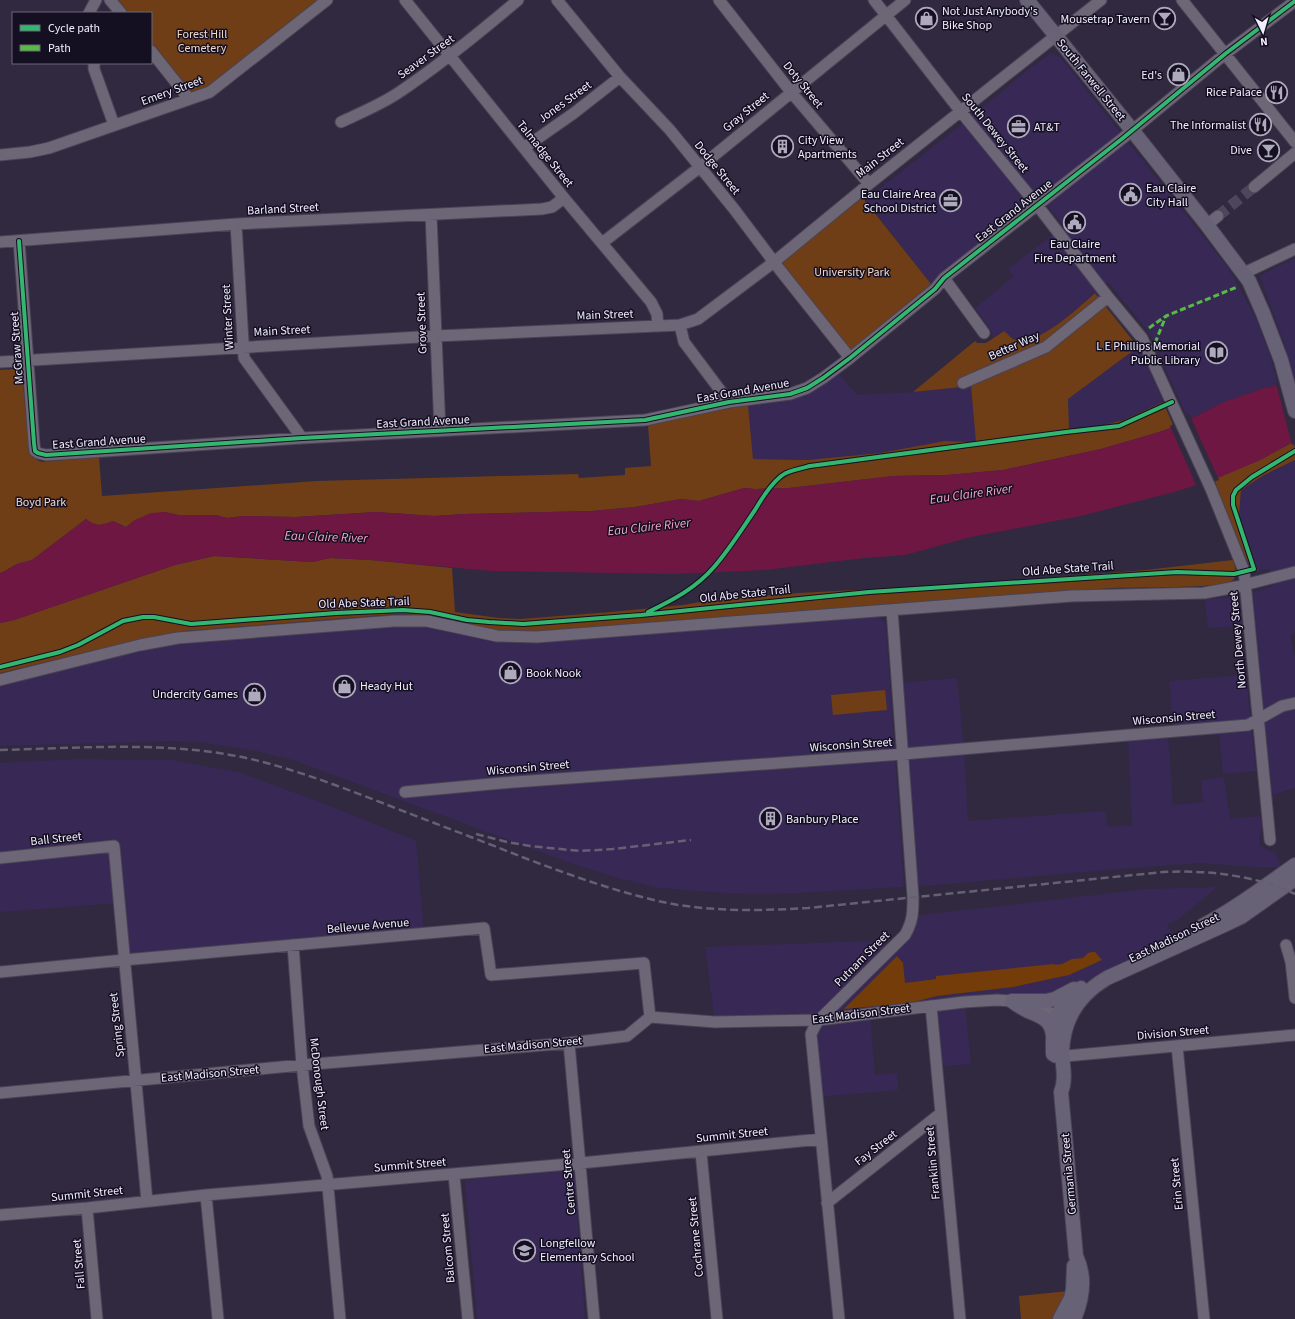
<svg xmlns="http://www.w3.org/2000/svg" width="1295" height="1319" font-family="'Source Sans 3',sans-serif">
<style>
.built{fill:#372855}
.green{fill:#6f3e16}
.forest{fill:#733c09}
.water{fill:#6e1743}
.pier{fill:#312940}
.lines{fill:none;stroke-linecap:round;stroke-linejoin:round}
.minor-tunnel{stroke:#4e475c;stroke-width:11;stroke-dasharray:11 5.5;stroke-linecap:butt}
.minor-casing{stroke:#494354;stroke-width:13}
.major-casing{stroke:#494354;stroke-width:16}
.minor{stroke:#6c6677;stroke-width:11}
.major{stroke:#686277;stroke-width:14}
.rail{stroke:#676073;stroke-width:2.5;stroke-dasharray:8 4;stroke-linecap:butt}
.quiet{stroke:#58b947;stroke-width:3;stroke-dasharray:6 3;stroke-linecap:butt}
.cycleway-casing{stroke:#140f21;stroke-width:6}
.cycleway{stroke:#33b770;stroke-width:4}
.labels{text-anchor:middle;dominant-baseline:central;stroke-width:3;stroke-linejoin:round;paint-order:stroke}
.poi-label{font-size:12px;fill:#f2eefe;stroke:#140f21;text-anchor:start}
.park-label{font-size:12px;fill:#f1daca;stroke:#140f21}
.street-label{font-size:12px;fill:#f2eefe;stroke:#140f21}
.water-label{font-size:13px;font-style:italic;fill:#f6a7c3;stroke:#140f21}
</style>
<rect width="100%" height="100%" fill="#312940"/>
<path class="built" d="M 1050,54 L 1053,54 L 1060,57 L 1227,266 L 1244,296 L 1256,319 L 1268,349 L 1278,385 L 1264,388 L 1224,402 L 1191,418 L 1189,413 L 1186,415 L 1149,332 L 1108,282 L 1061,322 L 1046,333 L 1028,340 L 1020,340 L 1012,338 L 1004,331 L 993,338 L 992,332 L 975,308 L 1013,277 L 1008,269 L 1064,226 L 1039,195 L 951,266 L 932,285 L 865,200 L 957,128 L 1028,70 Z
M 1295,258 L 1295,379 L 1285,346 L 1260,277 L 1263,274 Z
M 1138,347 L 1146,360 L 1163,402 L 1124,420 L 1100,426 L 1069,429 L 1067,399 Z
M 839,374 L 857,395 L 913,392 L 971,386 L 977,442 L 945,441 L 880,453 L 807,460 L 753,459 L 748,405 L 786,400 L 801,396 L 816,390 Z
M 1295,460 L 1295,633 L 1290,635 L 1295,657 L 1295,788 L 1272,795 L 1256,625 L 1208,628 L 1205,599 L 1236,597 L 1239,600 L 1240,607 L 1254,606 L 1253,594 L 1254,592 L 1273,586 L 1269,569 L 1258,571 L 1239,515 L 1241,490 L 1264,475 Z
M 873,616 L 878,617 L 884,621 L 886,626 L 904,887 L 798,893 L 763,894 L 724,893 L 660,888 L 621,879 L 573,864 L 293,760 L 257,751 L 199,742 L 171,741 L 71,744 L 0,746 L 0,686 L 128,654 L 167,645 L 188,642 L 404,625 L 419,626 L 433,628 L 487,640 L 504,643 L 532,642 Z
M 1246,675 L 1256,771 L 1223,774 L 1219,735 L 1174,738 L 1169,681 Z
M 957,678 L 964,749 L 968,821 L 1105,811 L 1108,827 L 1132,825 L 1128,735 L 1168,732 L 1173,805 L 1203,802 L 1201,780 L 1224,777 L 1230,819 L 1260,816 L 1262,828 L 1259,839 L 1260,845 L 1269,851 L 1275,852 L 1281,867 L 1255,867 L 1199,863 L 1107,870 L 912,887 L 898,683 Z
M 76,759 L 171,760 L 238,772 L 328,805 L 416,841 L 424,934 L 124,960 L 119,903 L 0,912 L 0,763 Z
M 1217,887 L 1179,919 L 1167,924 L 1175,939 L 1104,971 L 1065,994 L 965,1002 L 971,1064 L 937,1067 L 930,1006 L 870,1013 L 875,1075 L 897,1073 L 898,1090 L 817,1097 L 811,1034 L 819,1020 L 715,1022 L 705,947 L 867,941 L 886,944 L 905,935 L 913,916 L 1147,889 Z
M 574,1170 L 585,1319 L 477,1319 L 465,1180 Z"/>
<path class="green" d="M 117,0 L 318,0 L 208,88 L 194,93 L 189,90 L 151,42 L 151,13 L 127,13 Z
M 858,192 L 935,289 L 850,358 L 774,262 Z
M 1095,293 L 1138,347 L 1068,399 L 1069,429 L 1100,426 L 1124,420 L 1163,402 L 1174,427 L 1156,433 L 1101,449 L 1003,470 L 947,475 L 894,476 L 789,488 L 755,489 L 744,488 L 699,501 L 681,499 L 635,507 L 592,511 L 465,514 L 434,516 L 376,512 L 296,517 L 244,516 L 227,518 L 216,515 L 178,515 L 165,512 L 135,520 L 126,527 L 113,521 C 101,526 97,527 86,519 L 32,560 L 17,564 L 3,572 L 0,573 L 0,370 L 18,369 L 22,372 L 29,449 C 31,455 35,460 42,462 L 99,457 L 102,496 L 317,481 L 578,474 L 579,478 L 625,475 L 625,468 L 651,466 L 648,425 L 700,414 L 748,405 L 753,459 L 807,460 L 880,453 L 945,441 L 976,442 L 971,386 L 913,392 L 975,341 L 977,343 L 986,343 L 1004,331 C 1007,333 1010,337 1013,339 C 1035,350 1080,306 1095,293 Z
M 1293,442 L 1295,448 L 1295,460 L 1264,475 L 1241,490 L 1239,515 L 1258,571 L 1256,571 L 1249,565 L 1222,504 L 1219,492 L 1214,479 L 1260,460 Z
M 214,556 L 312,562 L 330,558 L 371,560 L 452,568 L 455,612 L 499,618 L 520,619 L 611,612 L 683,605 L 711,600 L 799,593 L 967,584 L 1146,570 L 1233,560 C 1235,566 1238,575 1233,580 C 1224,589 1131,587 1113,588 L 521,633 L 485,629 L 434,616 L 396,614 L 185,631 L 143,639 L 0,673 L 0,623 L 14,620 L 175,565 Z
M 885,690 L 887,710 L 833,715 L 831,695 Z
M 1069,1291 L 1057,1319 L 1021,1319 L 1019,1296 Z"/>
<path class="forest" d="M 1092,952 L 1095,952 L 1102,960 L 1069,975 L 1013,987 L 937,996 L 910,1003 L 844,1009 L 897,956 L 903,963 L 905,983 L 936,979 L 936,976 L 1054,964 L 1055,965 L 1062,964 L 1072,959 L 1083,958 L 1088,953 Z"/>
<path class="water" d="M 1292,382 L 1295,441 L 1260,460 L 1218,478 L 1178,491 L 1081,516 L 971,537 L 905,555 L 864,558 L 766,570 L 675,574 L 492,571 L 371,560 L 330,558 L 312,562 L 214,556 L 175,565 L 14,620 L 0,623 L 0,573 L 3,572 L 17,564 L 32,560 L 86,519 C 97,527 100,526 113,521 L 126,527 L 135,520 L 151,513 L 165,512 L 178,515 L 216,515 L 227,518 L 244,516 L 296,517 L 376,512 L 434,516 L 465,514 L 592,511 L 635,507 L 681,499 L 699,501 L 744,488 L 755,489 L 789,488 L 894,476 L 947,475 L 1003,470 L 1101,449 L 1156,433 L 1174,427 L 1224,402 L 1264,388 Z"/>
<path class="pier" d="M 1295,379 L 1295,443 L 1292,445 L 1276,383 Z
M 1190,416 L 1219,480 L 1197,487 L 1170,426 Z"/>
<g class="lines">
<path class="minor-tunnel" d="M 1218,216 L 1254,187"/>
<defs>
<path id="minor" d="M 110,0 L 121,13
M 405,0 L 564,198 L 651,302 L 657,314 L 658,326
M 557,0 L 620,77 L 670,130 L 734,209 L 780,270 L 850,358
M 719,0 L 791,92 L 869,184
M 874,0 L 961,112 L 1037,205 L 1108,297 L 1142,338 L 1211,489 L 1244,571 L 1270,840
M 1182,0 L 1295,142
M 89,13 L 96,0
M 151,51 L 189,99
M 94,63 L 94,69 L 114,125
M 341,122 C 360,113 380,105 398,93 C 440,65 479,33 518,0
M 524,148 L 574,113 L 620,77
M 0,155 L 30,152 L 49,148 L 210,92 L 327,0
M 1254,187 L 1295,153
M 431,215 L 440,431
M 236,224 L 244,358 L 302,438
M 1207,225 L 1218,216
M 19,241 L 34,443 L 35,451 L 38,453 L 46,455 L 302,438 L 645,420 L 729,402 L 790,394 L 807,388 L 823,378 L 850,358 L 935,289 L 944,278 L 1123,138 L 1225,54 L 1295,1
M 0,242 L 236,224 L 542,209 L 552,207 L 564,198
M 602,243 L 700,167 L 905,0
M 1244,273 L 1295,249
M 944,278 L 984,333
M 680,325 L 684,342 L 729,402
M 0,362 L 436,336 L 680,325 L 698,319 L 774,262 L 869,184 L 1101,0
M 963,383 L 1046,347 L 1108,297
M 0,680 L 140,645 L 178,638 L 394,621 L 427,621 L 497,636 L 537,637 L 1072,596 L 1204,593 L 1236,587 L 1295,572
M 405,792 L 502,783 L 903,754 L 1248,725 L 1282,706 L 1295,703
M 0,858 L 114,846 L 147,1201
M 293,945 L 302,1065 L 309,1126 L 327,1176 L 340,1319
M 1286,945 L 1291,962 L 1295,998
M 0,972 L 124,960 L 484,928 L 491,975 L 644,963 L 650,1017
M 931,1006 L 960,1319
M 569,1043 L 594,1319
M 1177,1046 L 1204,1319
M 1055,1057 L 1295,1035
M 0,1093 L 302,1065 L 569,1043 L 627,1036 L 650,1017 L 715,1022 L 819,1020 L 964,1002 L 997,1000 L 1012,1001 L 1064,1017
M 701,1152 L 717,1319
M 454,1175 L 468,1319
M 206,1195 L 218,1319
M 827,1203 L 941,1113
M 87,1208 L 97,1319
M 0,1215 L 87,1208 L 206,1195 L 581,1163 L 821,1139
M 839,1319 L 811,1034 L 815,1026 L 819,1020 L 905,935 C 913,921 913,912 913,897 L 892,610"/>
<path id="major" d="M 1027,0 L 1132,130 L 1207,225 L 1249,281 L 1263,313 L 1281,360 L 1295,411
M 1202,926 C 1235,909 1265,886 1295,865
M 1012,1001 L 1046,1001 L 1055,999 L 1074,989
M 1012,1001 C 1017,1005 1022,1008 1028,1011 C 1041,1016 1052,1020 1053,1036
M 1053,1054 C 1053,1042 1052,1025 1058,1014 C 1063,1004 1073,995 1081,988
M 1060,1319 L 1071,1298 L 1073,1290 L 1074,1266
M 1074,1319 C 1083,1298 1086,1277 1076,1256 L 1061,1092 C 1066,1080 1063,1067 1062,1055 C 1062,1020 1078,995 1107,978 L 1224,925 L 1241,917 L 1258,905 L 1295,879"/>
</defs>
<use href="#minor" class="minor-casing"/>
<use href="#major" class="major-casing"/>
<use href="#minor" class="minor"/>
<use href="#major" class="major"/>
<path class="rail" d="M 0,750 C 84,748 176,740 259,761 C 302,772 344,788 385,804 C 431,822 477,839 522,857 C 567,874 611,890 658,901 C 707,912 758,911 808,908 L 1163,872 C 1208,870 1254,875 1295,894
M 476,834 L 507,842 L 530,846 L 580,851 L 613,849 L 691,840"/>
<path class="quiet" d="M 1149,328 L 1166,316 L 1237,287
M 1155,343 L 1166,316"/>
<defs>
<path id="cycleway" d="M 19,241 L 34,443 L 35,451 L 38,453 L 46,455 L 302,438 L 645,420 L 729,402 L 790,394 L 807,388 L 823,378 L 850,358 L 935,289 L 944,278 L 1123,138 L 1225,54 L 1295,1
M 648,612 C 673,600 696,588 714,567 C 729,550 742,529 755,510 C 762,498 774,479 786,473 C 793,470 802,468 810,466 L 1066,432 L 1119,426 L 1172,402
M 0,667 L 60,652 L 78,645 L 123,621 L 143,617 L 154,617 L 191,624 L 336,613 L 403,610 L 430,612 L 467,620 L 489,622 L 523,624 L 641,615 L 869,592 L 1177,572 L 1234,574 L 1254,569 L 1233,505 L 1233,496 L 1236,490 L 1252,477 L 1295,451"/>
</defs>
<use href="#cycleway" class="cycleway-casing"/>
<use href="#cycleway" class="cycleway"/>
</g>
<defs>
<symbol id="shop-ring" viewBox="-11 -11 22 22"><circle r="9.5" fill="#140f21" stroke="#aea9bc" stroke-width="1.5"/><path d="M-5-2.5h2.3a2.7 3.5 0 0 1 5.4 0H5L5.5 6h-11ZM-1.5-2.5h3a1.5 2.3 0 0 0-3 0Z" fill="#aea9bc"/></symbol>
<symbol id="bar-ring" viewBox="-11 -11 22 22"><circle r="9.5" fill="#140f21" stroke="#aea9bc" stroke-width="1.5"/><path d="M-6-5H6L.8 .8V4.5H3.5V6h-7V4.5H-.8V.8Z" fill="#aea9bc"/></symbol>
<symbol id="restaurant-ring" viewBox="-11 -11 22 22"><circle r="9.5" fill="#140f21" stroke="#aea9bc" stroke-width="1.5"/><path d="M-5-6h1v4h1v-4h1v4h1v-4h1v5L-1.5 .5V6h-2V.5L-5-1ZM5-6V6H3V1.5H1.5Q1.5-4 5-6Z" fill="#aea9bc"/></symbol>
<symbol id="office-ring" viewBox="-11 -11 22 22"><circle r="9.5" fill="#140f21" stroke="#aea9bc" stroke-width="1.5"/><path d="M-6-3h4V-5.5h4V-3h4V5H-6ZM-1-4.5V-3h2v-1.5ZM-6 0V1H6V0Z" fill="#aea9bc"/></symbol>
<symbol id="building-ring" viewBox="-11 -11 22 22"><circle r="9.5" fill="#140f21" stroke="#aea9bc" stroke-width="1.5"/><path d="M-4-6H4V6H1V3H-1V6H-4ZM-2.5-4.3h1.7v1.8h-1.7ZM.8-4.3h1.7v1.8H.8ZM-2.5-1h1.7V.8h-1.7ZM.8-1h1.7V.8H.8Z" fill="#aea9bc"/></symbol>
<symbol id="civic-ring" viewBox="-11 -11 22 22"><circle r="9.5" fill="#140f21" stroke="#aea9bc" stroke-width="1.5"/><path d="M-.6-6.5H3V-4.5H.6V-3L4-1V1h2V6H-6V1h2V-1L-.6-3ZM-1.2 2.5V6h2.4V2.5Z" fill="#aea9bc"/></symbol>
<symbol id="library-ring" viewBox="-11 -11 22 22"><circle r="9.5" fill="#140f21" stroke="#aea9bc" stroke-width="1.5"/><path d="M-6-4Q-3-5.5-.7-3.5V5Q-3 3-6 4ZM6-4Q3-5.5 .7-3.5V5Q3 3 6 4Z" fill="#aea9bc"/></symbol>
<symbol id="school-ring" viewBox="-11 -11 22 22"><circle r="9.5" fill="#140f21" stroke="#aea9bc" stroke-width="1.5"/><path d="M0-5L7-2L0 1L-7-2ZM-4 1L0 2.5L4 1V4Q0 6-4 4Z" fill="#aea9bc"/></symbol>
</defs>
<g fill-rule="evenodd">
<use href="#shop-ring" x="914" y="6" width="25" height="25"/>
<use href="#bar-ring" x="1152" y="6" width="25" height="25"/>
<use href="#shop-ring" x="1166" y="62" width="25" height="25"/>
<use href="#restaurant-ring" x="1264" y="80" width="25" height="25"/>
<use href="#restaurant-ring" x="1248" y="112" width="25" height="25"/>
<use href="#office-ring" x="1006" y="114" width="25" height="25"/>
<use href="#building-ring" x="770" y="134" width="25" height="25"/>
<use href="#bar-ring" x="1256" y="138" width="25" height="25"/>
<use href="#civic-ring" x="1118" y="182" width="25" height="25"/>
<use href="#office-ring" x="938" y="188" width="25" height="25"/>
<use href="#civic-ring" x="1062" y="210" width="25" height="25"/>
<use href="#library-ring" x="1204" y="340" width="25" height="25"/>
<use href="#shop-ring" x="498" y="660" width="25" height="25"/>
<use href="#shop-ring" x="332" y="674" width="25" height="25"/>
<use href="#shop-ring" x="242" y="682" width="25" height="25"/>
<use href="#building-ring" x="758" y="806" width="25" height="25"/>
<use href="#school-ring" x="512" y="1238" width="25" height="25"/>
</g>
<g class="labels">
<g class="poi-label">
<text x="942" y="11">Not Just Anybody's<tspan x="942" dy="14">Bike Shop</tspan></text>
<text x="1150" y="19" text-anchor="end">Mousetrap Tavern</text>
<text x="1162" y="75" text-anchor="end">Ed's</text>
<text x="1262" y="92" text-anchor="end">Rice Palace</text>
<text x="1246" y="125" text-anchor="end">The Informalist</text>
<text x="1034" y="127">AT&amp;T</text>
<text x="798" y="140">City View<tspan x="798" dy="14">Apartments</tspan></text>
<text x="1252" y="150" text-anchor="end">Dive</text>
<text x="1146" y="188">Eau Claire<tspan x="1146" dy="14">City Hall</tspan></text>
<text x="936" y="194" text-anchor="end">Eau Claire Area<tspan x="936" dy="14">School District</tspan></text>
<text x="1075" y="244" text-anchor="middle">Eau Claire<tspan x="1075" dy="14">Fire Department</tspan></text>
<text x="1200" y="346" text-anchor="end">L E Phillips Memorial<tspan x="1200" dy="14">Public Library</tspan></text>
<text x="526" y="673">Book Nook</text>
<text x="360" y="686">Heady Hut</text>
<text x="238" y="694" text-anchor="end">Undercity Games</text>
<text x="786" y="819">Banbury Place</text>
<text x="540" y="1243">Longfellow<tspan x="540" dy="14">Elementary School</tspan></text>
</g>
<g class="park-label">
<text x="202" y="34">Forest Hill<tspan x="202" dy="14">Cemetery</tspan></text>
<text x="852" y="272">University Park</text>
<text x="41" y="502">Boyd Park</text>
</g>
<g class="street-label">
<text transform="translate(426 57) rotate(-36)">Seaver Street</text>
<text transform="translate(1091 80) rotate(51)">South Farwell Street</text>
<text transform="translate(803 85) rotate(51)">Doty Street</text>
<text transform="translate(172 91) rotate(-20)">Emery Street</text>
<text transform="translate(565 102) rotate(-36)">Jones Street</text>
<text transform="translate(746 112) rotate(-39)">Gray Street</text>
<text transform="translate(995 133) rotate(51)">South Dewey Street</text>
<text transform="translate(545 154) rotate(51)">Talmadge Street</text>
<text transform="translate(880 158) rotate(-38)">Main Street</text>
<text transform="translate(717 168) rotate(51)">Dodge Street</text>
<text transform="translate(283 209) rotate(-3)">Barland Street</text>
<text transform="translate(1014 211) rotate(-38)">East Grand Avenue</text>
<text transform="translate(605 315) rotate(-2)">Main Street</text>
<text transform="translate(228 317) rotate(-93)">Winter Street</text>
<text transform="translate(422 323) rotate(-92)">Grove Street</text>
<text transform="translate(282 331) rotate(-3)">Main Street</text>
<text transform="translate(1014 346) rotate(-24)">Better Way</text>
<text transform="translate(17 348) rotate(-94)">McGraw Street</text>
<text transform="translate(743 391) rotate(-10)">East Grand Avenue</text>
<text transform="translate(423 422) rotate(-3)">East Grand Avenue</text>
<text transform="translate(99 442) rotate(-4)">East Grand Avenue</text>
<text transform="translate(1068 569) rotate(-4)">Old Abe State Trail</text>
<text transform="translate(745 594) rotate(-6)">Old Abe State Trail</text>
<text transform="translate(364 603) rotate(-2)">Old Abe State Trail</text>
<text transform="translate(1238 640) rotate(-95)">North Dewey Street</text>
<text transform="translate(1174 718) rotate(-5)">Wisconsin Street</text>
<text transform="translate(851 745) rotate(-4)">Wisconsin Street</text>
<text transform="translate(528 768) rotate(-5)">Wisconsin Street</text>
<text transform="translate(56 839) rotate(-6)">Ball Street</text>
<text transform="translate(368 926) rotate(-5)">Bellevue Avenue</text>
<text transform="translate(1174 938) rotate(-26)">East Madison Street</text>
<text transform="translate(862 959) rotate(-45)">Putnam Street</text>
<text transform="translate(861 1014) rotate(-7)">East Madison Street</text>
<text transform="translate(117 1025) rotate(-96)">Spring Street</text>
<text transform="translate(1173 1033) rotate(-5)">Division Street</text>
<text transform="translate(533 1045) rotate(-5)">East Madison Street</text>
<text transform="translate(210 1074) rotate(-5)">East Madison Street</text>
<text transform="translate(319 1084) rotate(83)">McDonough Street</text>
<text transform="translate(732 1135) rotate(-6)">Summit Street</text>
<text transform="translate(876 1148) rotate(-38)">Fay Street</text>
<text transform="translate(933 1163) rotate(-95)">Franklin Street</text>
<text transform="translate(410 1165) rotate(-5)">Summit Street</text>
<text transform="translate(1069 1174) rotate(-95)">Germania Street</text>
<text transform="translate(569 1182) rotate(-95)">Centre Street</text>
<text transform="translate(1177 1184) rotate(-95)">Erin Street</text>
<text transform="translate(87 1194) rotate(-6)">Summit Street</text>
<text transform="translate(696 1237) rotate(-95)">Cochrane Street</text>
<text transform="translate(448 1248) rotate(-95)">Balcom Street</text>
<text transform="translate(79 1264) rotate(-95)">Fall Street</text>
</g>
<g class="water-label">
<text transform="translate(971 494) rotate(-8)">Eau Claire River</text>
<text transform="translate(649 527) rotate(-6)">Eau Claire River</text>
<text transform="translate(326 537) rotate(2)">Eau Claire River</text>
</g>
</g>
<rect x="12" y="12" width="140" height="52" fill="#140f21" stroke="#6d6879"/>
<rect x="20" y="25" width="20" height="6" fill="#33b770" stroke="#6d6879"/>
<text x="48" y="32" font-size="12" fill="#f2eefe">Cycle path</text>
<rect x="20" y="45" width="20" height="6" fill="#58b947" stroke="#6d6879"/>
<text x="48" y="52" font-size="12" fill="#f2eefe">Path</text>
<g transform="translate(1263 32) rotate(175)" stroke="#140f21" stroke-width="3" paint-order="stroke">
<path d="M0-3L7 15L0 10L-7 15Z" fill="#f2eefe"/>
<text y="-6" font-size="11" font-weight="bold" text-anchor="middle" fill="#f2eefe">N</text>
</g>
</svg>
